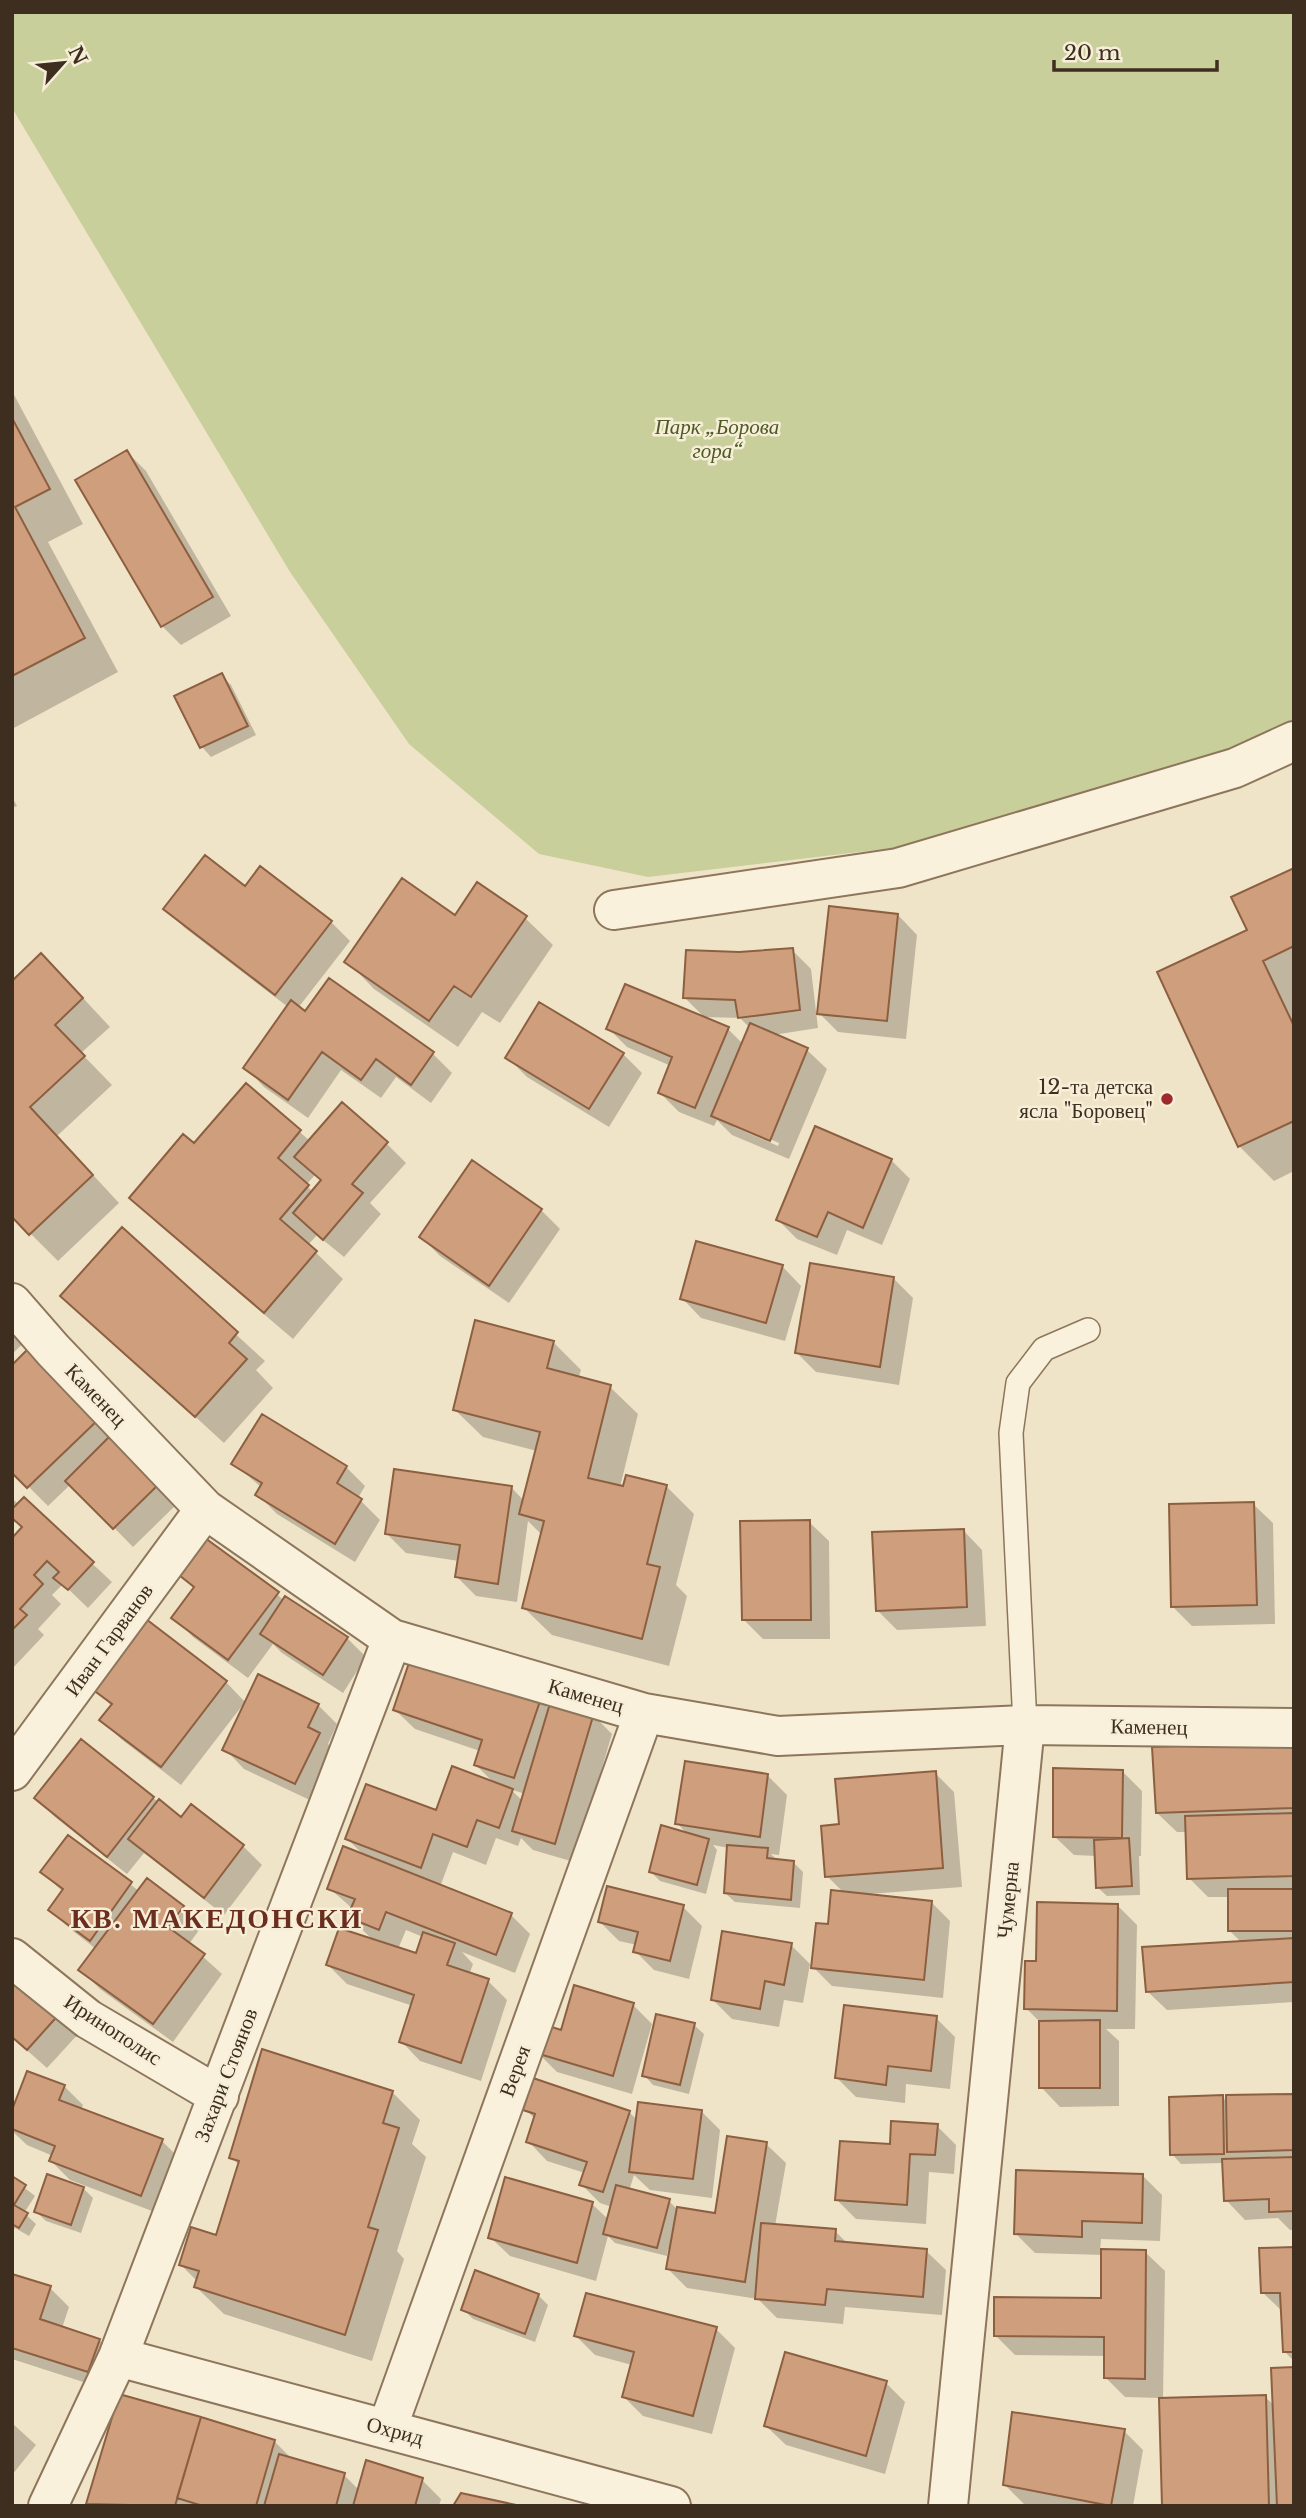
<svg xmlns="http://www.w3.org/2000/svg" width="1306" height="2518" font-family="'Libre Baskerville',serif">
<style>
.green{fill:#c9cf9b}
.shadow{fill:#0003;fill-rule:evenodd}
.building{fill:#cf9f7d;stroke:#8d5f41;stroke-width:2}
.lines{fill:none;stroke-linecap:round;stroke-linejoin:round}
.lane-casing{stroke:#8d765c;stroke-width:26}
.street-casing{stroke:#8d765c;stroke-width:42}
.lane{stroke:#faf1dc;stroke-width:23}
.street{stroke:#faf1dc;stroke-width:38}
.poi-dot{fill:#9e2a2b;stroke:#f7eed8;stroke-width:2.5}
.labels{text-anchor:middle;dominant-baseline:central;stroke-width:5;stroke-linejoin:round;paint-order:stroke}
.park-label{font-size:21px;font-style:italic;fill:#4d5a26;stroke:#f7eed8}
.poi-label{font-size:21px;fill:#3d2e20;stroke:#f7eed8;text-anchor:end}
.street-label{font-size:21px;fill:#3d2e20;stroke:#f7eed8}
.district-label{font-size:28px;font-weight:bold;letter-spacing:2px;fill:#6b2e1e;stroke:#f7eed8}
</style>
<rect width="100%" height="100%" fill="#f0e4c8"/>
<path class="green" d="M 12,12 L 1294,12 L 1294,721 L 1246,748 L 901,847 L 648,877 L 539,854 L 409,744 L 290,572 L 12,108 Z"/>
<path class="shadow" d="M 12,391 L 83,524 L 48,542 L 118,672 L 12,729 Z
M 127,452 L 146,471 L 231,616 L 181,645 L 162,626 Z
M 221,675 L 231,685 L 256,735 L 211,757 L 202,747 Z
M 12,797 L 17,806 L 12,808 Z
M 1294,870 L 1294,1171 L 1274,1181 L 1239,1146 L 1250,931 Z
M 245,889 L 331,922 L 350,941 L 298,1008 L 306,1013 L 330,980 L 433,1054 L 452,1073 L 431,1103 L 396,1077 L 381,1098 L 341,1070 L 308,1118 L 264,1087 L 245,1067 L 288,1007 L 185,928 L 166,909 Z
M 898,915 L 917,935 L 906,1039 L 838,1032 L 819,1013 Z
M 455,917 L 525,918 L 553,945 L 500,1023 L 482,1012 L 458,1047 L 374,989 L 347,961 Z
M 792,950 L 811,969 L 818,1028 L 773,1035 L 807,1050 L 827,1069 L 789,1159 L 732,1135 L 717,1120 L 714,1126 L 679,1112 L 660,1093 L 671,1066 L 627,1047 L 608,1028 L 728,1029 L 743,1044 L 750,1028 L 740,1018 L 704,1017 L 685,998 L 739,954 ZM 734,1124 L 779,1143 L 778,1146 L 734,1127 Z
M 12,983 L 69,983 L 110,1027 L 81,1053 L 112,1085 L 57,1136 L 119,1203 L 58,1261 L 30,1233 Z
M 623,1054 L 642,1073 L 609,1127 L 527,1077 L 508,1058 Z
M 246,1085 L 310,1141 L 386,1143 L 406,1163 L 370,1203 L 381,1214 L 344,1257 L 317,1235 L 308,1245 L 343,1279 L 293,1339 L 159,1225 L 132,1198 L 194,1145 ZM 315,1175 L 322,1181 L 313,1192 L 306,1185 Z
M 891,1160 L 910,1179 L 882,1245 L 847,1230 L 837,1255 L 797,1239 L 778,1220 Z
M 472,1162 L 541,1210 L 560,1229 L 509,1303 L 440,1256 L 421,1237 Z
M 122,1230 L 265,1361 L 256,1370 L 273,1388 L 224,1443 L 63,1296 Z
M 782,1266 L 801,1286 L 785,1341 L 701,1318 L 682,1298 Z
M 894,1279 L 913,1298 L 899,1385 L 816,1372 L 797,1353 Z
M 12,1317 L 31,1336 L 12,1354 Z
M 553,1342 L 581,1370 L 578,1379 L 610,1387 L 638,1414 L 620,1487 L 666,1486 L 694,1514 L 676,1585 L 687,1596 L 669,1666 L 552,1635 L 524,1608 L 542,1535 L 528,1521 L 517,1602 L 476,1596 L 457,1577 L 459,1561 L 406,1553 L 387,1534 L 511,1487 L 524,1501 L 537,1451 L 483,1437 L 455,1410 Z
M 31,1349 L 177,1504 L 133,1547 L 71,1484 L 48,1506 L 12,1470 Z
M 233,1463 L 346,1467 L 365,1486 L 358,1498 L 380,1520 L 355,1562 L 277,1514 L 258,1495 L 262,1488 Z
M 12,1498 L 19,1505 L 24,1500 L 112,1582 L 88,1608 L 63,1584 L 52,1595 L 61,1604 L 38,1629 L 44,1635 L 12,1669 L 12,1540 L 24,1528 L 16,1520 L 12,1525 Z
M 1253,1504 L 1273,1523 L 1275,1624 L 1192,1626 L 1173,1607 Z
M 809,1522 L 829,1541 L 830,1639 L 763,1639 L 744,1620 Z
M 963,1530 L 982,1550 L 986,1626 L 897,1630 L 877,1610 Z
M 176,1571 L 277,1594 L 284,1601 L 347,1638 L 366,1657 L 343,1693 L 282,1653 L 273,1644 L 248,1678 L 193,1637 L 174,1617 L 195,1589 Z
M 146,1621 L 226,1682 L 245,1702 L 181,1785 L 121,1739 L 102,1720 L 112,1706 L 94,1689 Z
M 540,1699 L 550,1710 L 593,1715 L 612,1734 L 574,1862 L 533,1850 L 521,1838 L 518,1846 L 496,1838 L 486,1865 L 453,1852 L 440,1887 L 511,1915 L 530,1934 L 515,1973 L 462,1952 L 473,1964 L 469,1975 L 488,1981 L 507,2000 L 481,2081 L 420,2061 L 401,2041 L 413,2006 L 347,1984 L 328,1965 L 374,1941 L 349,1917 L 353,1909 L 329,1888 L 366,1857 L 347,1839 L 437,1812 L 496,1785 L 476,1765 L 480,1751 L 415,1729 L 395,1710 ZM 510,1789 L 525,1794 L 523,1801 ZM 406,1930 L 423,1937 L 417,1956 L 398,1949 Z
M 318,1705 L 337,1724 L 328,1744 L 338,1754 L 314,1802 L 244,1769 L 225,1749 Z
M 1294,1742 L 1294,2002 L 1167,2010 L 1147,1991 L 1242,1943 L 1229,1930 L 1229,1897 L 1208,1897 L 1189,1878 L 1188,1832 L 1177,1832 L 1157,1813 Z
M 1123,1772 L 1142,1791 L 1141,1856 L 1139,1856 L 1140,1895 L 1107,1896 L 1097,1887 L 1096,1856 L 1074,1855 L 1054,1836 Z
M 935,1773 L 954,1792 L 962,1887 L 869,1894 L 869,1896 L 931,1902 L 950,1921 L 943,1998 L 832,1986 L 813,1967 L 844,1893 L 827,1876 L 841,1826 Z
M 767,1775 L 787,1795 L 779,1855 L 771,1854 L 777,1860 L 793,1862 L 803,1872 L 800,1908 L 735,1902 L 725,1893 L 729,1848 L 713,1845 L 717,1850 L 706,1894 L 660,1881 L 651,1872 L 688,1835 L 677,1823 Z
M 36,1798 L 153,1798 L 182,1819 L 192,1807 L 243,1846 L 262,1865 L 224,1915 L 144,1853 L 127,1874 L 55,1817 Z
M 68,1837 L 139,1891 L 147,1880 L 183,1907 L 181,1907 L 162,1933 L 165,1935 L 184,1908 L 202,1926 L 189,1944 L 222,1974 L 173,2042 L 100,1989 L 81,1970 L 96,1949 L 69,1928 L 50,1909 L 63,1892 L 42,1872 Z
M 1118,1906 L 1137,1925 L 1135,2029 L 1106,2029 L 1119,2041 L 1119,2106 L 1060,2107 L 1041,2087 L 1040,2022 L 1026,2008 L 1038,1963 Z
M 683,1907 L 702,1926 L 689,1979 L 654,1970 L 635,1951 L 637,1945 L 619,1941 L 600,1922 Z
M 791,1945 L 810,1964 L 803,2003 L 784,2000 L 779,2027 L 732,2019 L 713,2000 Z
M 12,1970 L 80,2032 L 47,2068 L 12,2037 Z
M 633,2005 L 652,2024 L 632,2094 L 557,2072 L 538,2053 L 562,2032 Z
M 936,2018 L 955,2037 L 950,2089 L 906,2084 L 905,2103 L 856,2097 L 837,2078 Z
M 694,2025 L 704,2034 L 689,2094 L 653,2085 L 644,2075 Z
M 64,2086 L 83,2105 L 81,2110 L 162,2141 L 181,2160 L 160,2214 L 70,2180 L 51,2161 L 53,2156 L 27,2145 L 12,2131 L 12,2115 Z
M 392,2092 L 420,2120 L 412,2144 L 426,2157 L 397,2251 L 404,2259 L 372,2361 L 224,2314 L 196,2287 L 198,2282 L 181,2265 L 218,2237 L 240,2166 L 231,2157 Z
M 1294,2096 L 1294,2230 L 1290,2230 L 1278,2218 L 1245,2220 L 1226,2200 L 1224,2163 L 1181,2164 L 1172,2154 L 1222,2097 L 1228,2103 Z
M 525,2109 L 629,2112 L 637,2120 L 701,2111 L 720,2130 L 712,2198 L 650,2190 L 634,2175 L 629,2191 L 669,2201 L 676,2208 L 716,2215 L 766,2144 L 786,2163 L 775,2226 L 835,2231 L 848,2244 L 926,2251 L 946,2270 L 942,2315 L 845,2307 L 843,2324 L 777,2318 L 758,2299 L 687,2288 L 668,2269 L 671,2250 L 668,2249 L 667,2256 L 615,2243 L 608,2236 L 596,2281 L 510,2256 L 490,2237 L 592,2204 L 609,2220 L 612,2207 L 600,2203 L 581,2184 L 585,2173 L 547,2161 L 528,2141 L 535,2119 Z
M 937,2126 L 956,2145 L 954,2174 L 929,2172 L 926,2224 L 856,2219 L 837,2200 L 892,2146 Z
M 1143,2176 L 1162,2195 L 1160,2241 L 1101,2239 L 1100,2251 L 1145,2252 L 1165,2271 L 1163,2400 L 1265,2397 L 1275,2406 L 1294,2506 L 1164,2506 L 1161,2398 L 1125,2397 L 1106,2378 L 1106,2356 L 1015,2355 L 996,2336 L 1103,2300 L 1103,2255 L 1035,2253 L 1016,2234 Z
M 12,2178 L 35,2196 L 24,2213 L 36,2224 L 29,2236 L 15,2228 L 12,2232 Z
M 81,2186 L 93,2198 L 81,2233 L 46,2221 L 36,2212 Z
M 1294,2249 L 1294,2361 L 1284,2351 L 1283,2312 L 1262,2292 Z
M 12,2275 L 50,2288 L 69,2307 L 62,2328 L 99,2340 L 118,2359 L 108,2390 L 12,2359 Z
M 538,2295 L 548,2305 L 535,2342 L 473,2319 L 463,2309 Z
M 716,2329 L 735,2348 L 712,2434 L 643,2416 L 624,2397 L 632,2365 L 595,2355 L 576,2336 Z
M 886,2383 L 905,2402 L 885,2474 L 786,2445 L 766,2426 Z
M 12,2423 L 36,2445 L 12,2475 Z
M 1124,2431 L 1143,2450 L 1133,2506 L 1032,2506 L 1024,2504 L 1005,2485 Z
M 274,2441 L 292,2459 L 344,2475 L 359,2490 L 422,2480 L 441,2499 L 439,2506 L 90,2506 L 88,2504 Z"/>
<path class="building" d="M 12,418 L 50,489 L 15,507 L 85,638 L 12,676 Z
M 127,450 L 213,597 L 161,627 L 75,480 Z
M 222,673 L 248,726 L 200,748 L 174,696 Z
M 205,855 L 245,886 L 260,866 L 332,921 L 275,995 L 163,909 Z
M 1294,868 L 1294,946 L 1263,961 L 1294,1026 L 1294,1121 L 1238,1147 L 1157,972 L 1247,930 L 1231,897 Z
M 402,878 L 455,915 L 477,882 L 527,916 L 471,997 L 454,986 L 429,1021 L 344,962 Z
M 829,906 L 898,914 L 887,1021 L 817,1014 Z
M 793,948 L 800,1010 L 738,1018 L 735,1000 L 683,998 L 686,950 L 739,952 Z
M 41,953 L 83,998 L 55,1025 L 85,1056 L 30,1107 L 93,1175 L 29,1235 L 12,1217 L 12,981 Z
M 329,978 L 434,1052 L 411,1085 L 376,1059 L 361,1080 L 322,1052 L 288,1100 L 243,1068 L 291,1000 L 305,1011 Z
M 625,984 L 729,1027 L 695,1108 L 658,1093 L 672,1057 L 606,1029 Z
M 539,1002 L 624,1053 L 589,1109 L 505,1058 Z
M 750,1023 L 808,1048 L 770,1141 L 711,1116 Z
M 246,1083 L 301,1130 L 278,1158 L 309,1185 L 280,1219 L 317,1251 L 264,1313 L 129,1198 L 183,1134 L 194,1143 Z
M 342,1102 L 388,1142 L 352,1184 L 363,1193 L 323,1240 L 293,1213 L 321,1180 L 294,1157 Z
M 815,1126 L 892,1159 L 863,1228 L 828,1212 L 817,1237 L 776,1220 Z
M 472,1160 L 542,1209 L 489,1286 L 419,1237 Z
M 122,1227 L 238,1332 L 229,1343 L 247,1359 L 195,1417 L 60,1296 Z
M 696,1241 L 783,1265 L 766,1323 L 680,1299 Z
M 810,1263 L 894,1277 L 880,1367 L 795,1353 Z
M 475,1320 L 554,1341 L 547,1368 L 611,1385 L 588,1478 L 623,1486 L 626,1475 L 667,1485 L 647,1564 L 660,1567 L 642,1639 L 522,1608 L 544,1521 L 519,1514 L 540,1432 L 453,1410 Z
M 31,1346 L 101,1417 L 27,1488 L 12,1473 L 12,1365 Z
M 262,1414 L 347,1466 L 337,1483 L 362,1499 L 335,1544 L 255,1495 L 262,1483 L 231,1464 Z
M 111,1435 L 159,1484 L 113,1529 L 65,1481 Z
M 394,1469 L 512,1486 L 498,1584 L 455,1577 L 460,1545 L 385,1534 Z
M 24,1497 L 94,1562 L 68,1590 L 53,1578 L 59,1572 L 47,1561 L 34,1575 L 43,1584 L 20,1609 L 27,1615 L 12,1630 L 12,1538 L 22,1527 L 12,1518 L 12,1509 Z
M 1254,1502 L 1257,1605 L 1171,1607 L 1169,1504 Z
M 810,1520 L 811,1620 L 742,1620 L 740,1521 Z
M 964,1529 L 967,1607 L 876,1611 L 872,1532 Z
M 201,1535 L 279,1592 L 228,1660 L 171,1618 L 194,1587 L 174,1571 Z
M 285,1596 L 348,1637 L 323,1675 L 260,1634 Z
M 146,1619 L 227,1681 L 161,1767 L 99,1720 L 112,1704 L 92,1689 Z
M 412,1654 L 541,1698 L 514,1778 L 474,1765 L 482,1740 L 393,1710 Z
M 258,1674 L 319,1704 L 308,1727 L 320,1733 L 295,1784 L 222,1750 Z
M 551,1700 L 594,1713 L 555,1844 L 512,1831 Z
M 81,1739 L 154,1797 L 107,1857 L 34,1798 Z
M 1294,1741 L 1294,1808 L 1156,1813 L 1152,1747 Z
M 685,1761 L 768,1774 L 760,1837 L 675,1824 Z
M 452,1766 L 513,1789 L 499,1828 L 477,1820 L 467,1847 L 433,1834 L 421,1868 L 345,1839 L 366,1784 L 436,1810 Z
M 1053,1768 L 1123,1770 L 1122,1838 L 1053,1837 Z
M 936,1771 L 943,1868 L 825,1877 L 821,1826 L 839,1824 L 835,1779 Z
M 159,1799 L 181,1817 L 191,1804 L 244,1845 L 204,1898 L 128,1839 Z
M 1294,1813 L 1294,1876 L 1187,1879 L 1185,1816 Z
M 661,1825 L 709,1839 L 697,1885 L 649,1872 Z
M 68,1835 L 132,1882 L 90,1941 L 48,1910 L 63,1889 L 40,1872 Z
M 1129,1838 L 1132,1886 L 1096,1888 L 1094,1840 Z
M 727,1845 L 768,1848 L 767,1858 L 794,1861 L 791,1900 L 724,1893 Z
M 343,1846 L 512,1913 L 496,1955 L 386,1912 L 379,1930 L 347,1917 L 355,1899 L 327,1889 Z
M 147,1878 L 184,1906 L 168,1927 L 205,1954 L 153,2024 L 78,1970 Z
M 607,1886 L 684,1905 L 670,1961 L 633,1952 L 638,1932 L 598,1922 Z
M 1228,1889 L 1294,1889 L 1294,1931 L 1228,1931 Z
M 831,1890 L 932,1901 L 924,1980 L 811,1968 L 816,1923 L 828,1924 Z
M 1037,1902 L 1118,1904 L 1117,2011 L 1024,2009 L 1025,1961 L 1036,1961 Z
M 339,1928 L 416,1953 L 423,1932 L 455,1943 L 447,1965 L 489,1979 L 461,2063 L 399,2042 L 414,1995 L 326,1965 Z
M 722,1931 L 792,1943 L 784,1985 L 765,1981 L 760,2009 L 711,2000 Z
M 1294,1938 L 1294,1982 L 1146,1992 L 1142,1947 Z
M 12,1968 L 62,2011 L 27,2050 L 12,2037 Z
M 574,1985 L 634,2003 L 613,2076 L 536,2053 L 543,2024 L 561,2030 Z
M 844,2005 L 937,2016 L 931,2071 L 888,2066 L 886,2085 L 835,2078 Z
M 656,2014 L 695,2023 L 680,2085 L 642,2076 Z
M 1100,2020 L 1100,2088 L 1039,2088 L 1039,2021 Z
M 262,2049 L 393,2091 L 383,2123 L 399,2128 L 368,2227 L 378,2230 L 345,2335 L 194,2287 L 199,2271 L 179,2265 L 191,2227 L 216,2235 L 239,2161 L 229,2158 Z
M 27,2071 L 65,2085 L 59,2100 L 163,2139 L 141,2196 L 49,2161 L 55,2146 L 12,2129 L 12,2110 Z
M 533,2078 L 630,2111 L 603,2192 L 579,2185 L 587,2162 L 526,2142 L 535,2114 L 523,2110 Z
M 1294,2094 L 1294,2150 L 1227,2152 L 1226,2095 Z
M 1223,2095 L 1224,2154 L 1170,2155 L 1169,2097 Z
M 638,2102 L 702,2110 L 693,2179 L 629,2172 Z
M 891,2121 L 938,2124 L 935,2155 L 910,2154 L 907,2205 L 835,2200 L 840,2141 L 890,2144 Z
M 727,2136 L 767,2142 L 745,2282 L 666,2269 L 677,2207 L 715,2213 Z
M 1294,2157 L 1294,2211 L 1269,2212 L 1269,2199 L 1224,2201 L 1222,2159 Z
M 1016,2170 L 1143,2174 L 1142,2223 L 1082,2221 L 1082,2237 L 1014,2234 Z
M 47,2174 L 84,2187 L 71,2225 L 34,2212 Z
M 12,2176 L 26,2185 L 14,2205 L 28,2213 L 19,2228 L 12,2224 Z
M 505,2177 L 593,2202 L 577,2263 L 488,2238 Z
M 616,2185 L 670,2199 L 657,2248 L 603,2234 Z
M 761,2223 L 836,2229 L 835,2241 L 927,2249 L 923,2297 L 827,2289 L 825,2305 L 755,2299 Z
M 1294,2247 L 1294,2352 L 1283,2352 L 1280,2293 L 1261,2293 L 1259,2248 Z
M 1101,2249 L 1146,2250 L 1145,2379 L 1104,2378 L 1104,2337 L 994,2336 L 994,2297 L 1101,2298 Z
M 475,2270 L 539,2294 L 525,2334 L 461,2310 Z
M 12,2274 L 51,2286 L 40,2319 L 100,2339 L 88,2372 L 12,2348 Z
M 586,2293 L 717,2327 L 693,2416 L 622,2397 L 634,2352 L 574,2336 Z
M 785,2352 L 887,2381 L 866,2456 L 764,2426 Z
M 1294,2367 L 1294,2506 L 1277,2506 L 1271,2368 Z
M 119,2394 L 201,2417 L 175,2506 L 86,2504 Z
M 1266,2395 L 1269,2506 L 1162,2506 L 1159,2398 Z
M 1012,2412 L 1125,2429 L 1111,2506 L 1003,2485 Z
M 201,2417 L 275,2440 L 256,2506 L 203,2506 L 177,2498 Z
M 279,2454 L 345,2473 L 336,2506 L 264,2506 Z
M 366,2460 L 423,2478 L 415,2506 L 353,2506 Z
M 461,2493 L 521,2506 L 453,2506 Z"/>
<g class="lines">
<defs>
<path id="lane" d="M 1025,1725 L 1011,1433 L 1018,1383 L 1044,1349 L 1088,1330"/>
<path id="street" d="M 614,910 L 898,868 L 1235,768 L 1294,741
M 12,1303 L 53,1350 L 205,1509 L 392,1639 L 644,1713 L 778,1736 L 1025,1725 L 1294,1728
M 12,1771 L 205,1509
M 12,1958 L 88,2019 L 219,2096
M 118,2357 L 671,2506
M 387,2429 L 644,1713
M 48,2506 L 118,2357 L 392,1639
M 948,2506 L 1025,1725"/>
</defs>
<use href="#lane" class="lane-casing"/>
<use href="#street" class="street-casing"/>
<use href="#lane" class="lane"/>
<use href="#street" class="street"/>
</g>
<circle class="poi-dot" cx="1167" cy="1099" r="7"/>
<g class="labels">
<g class="park-label">
<text x="717" y="427">Парк „Борова<tspan x="717" dy="24">гора“</tspan></text>
</g>
<g class="poi-label">
<text x="1153" y="1087">12-та детска<tspan x="1153" dy="24">ясла "Боровец"</tspan></text>
</g>
<g class="street-label">
<text transform="translate(96 1395) rotate(46)">Каменец</text>
<text transform="translate(109 1640) rotate(-54)">Иван Гарванов</text>
<text transform="translate(586 1696) rotate(16)">Каменец</text>
<text transform="translate(1149 1727) rotate(1)">Каменец</text>
<text transform="translate(1008 1900) rotate(-84)">Чумерна</text>
<text transform="translate(113 2030) rotate(33)">Иринополис</text>
<text transform="translate(515 2071) rotate(-70)">Верея</text>
<text transform="translate(226 2075) rotate(-69)">Захари Стоянов</text>
<text transform="translate(395 2431) rotate(15)">Охрид</text>
</g>
<g class="district-label">
<text x="217" y="1918">КВ. МАКЕДОНСКИ</text>
</g>
</g>
<rect width="1306" height="2518" fill="none" stroke="#3d2e20" stroke-width="28"/>
<g transform="translate(63 63) rotate(63)" stroke="#f7eed8" stroke-width="5" paint-order="stroke">
<path d="M0-5L12 26L0 18L-12 26Z" fill="#3d2e20"/>
<text y="-10" font-size="19" font-weight="bold" text-anchor="middle" fill="#3d2e20">N</text>
</g>
<path d="M1054 60v10h163v-10" fill="none" stroke="#3d2e20" stroke-width="3.5"/>
<text x="1064" y="60" font-size="21" fill="#3d2e20" stroke="#f7eed8" stroke-width="5" paint-order="stroke">20 m</text>
</svg>
